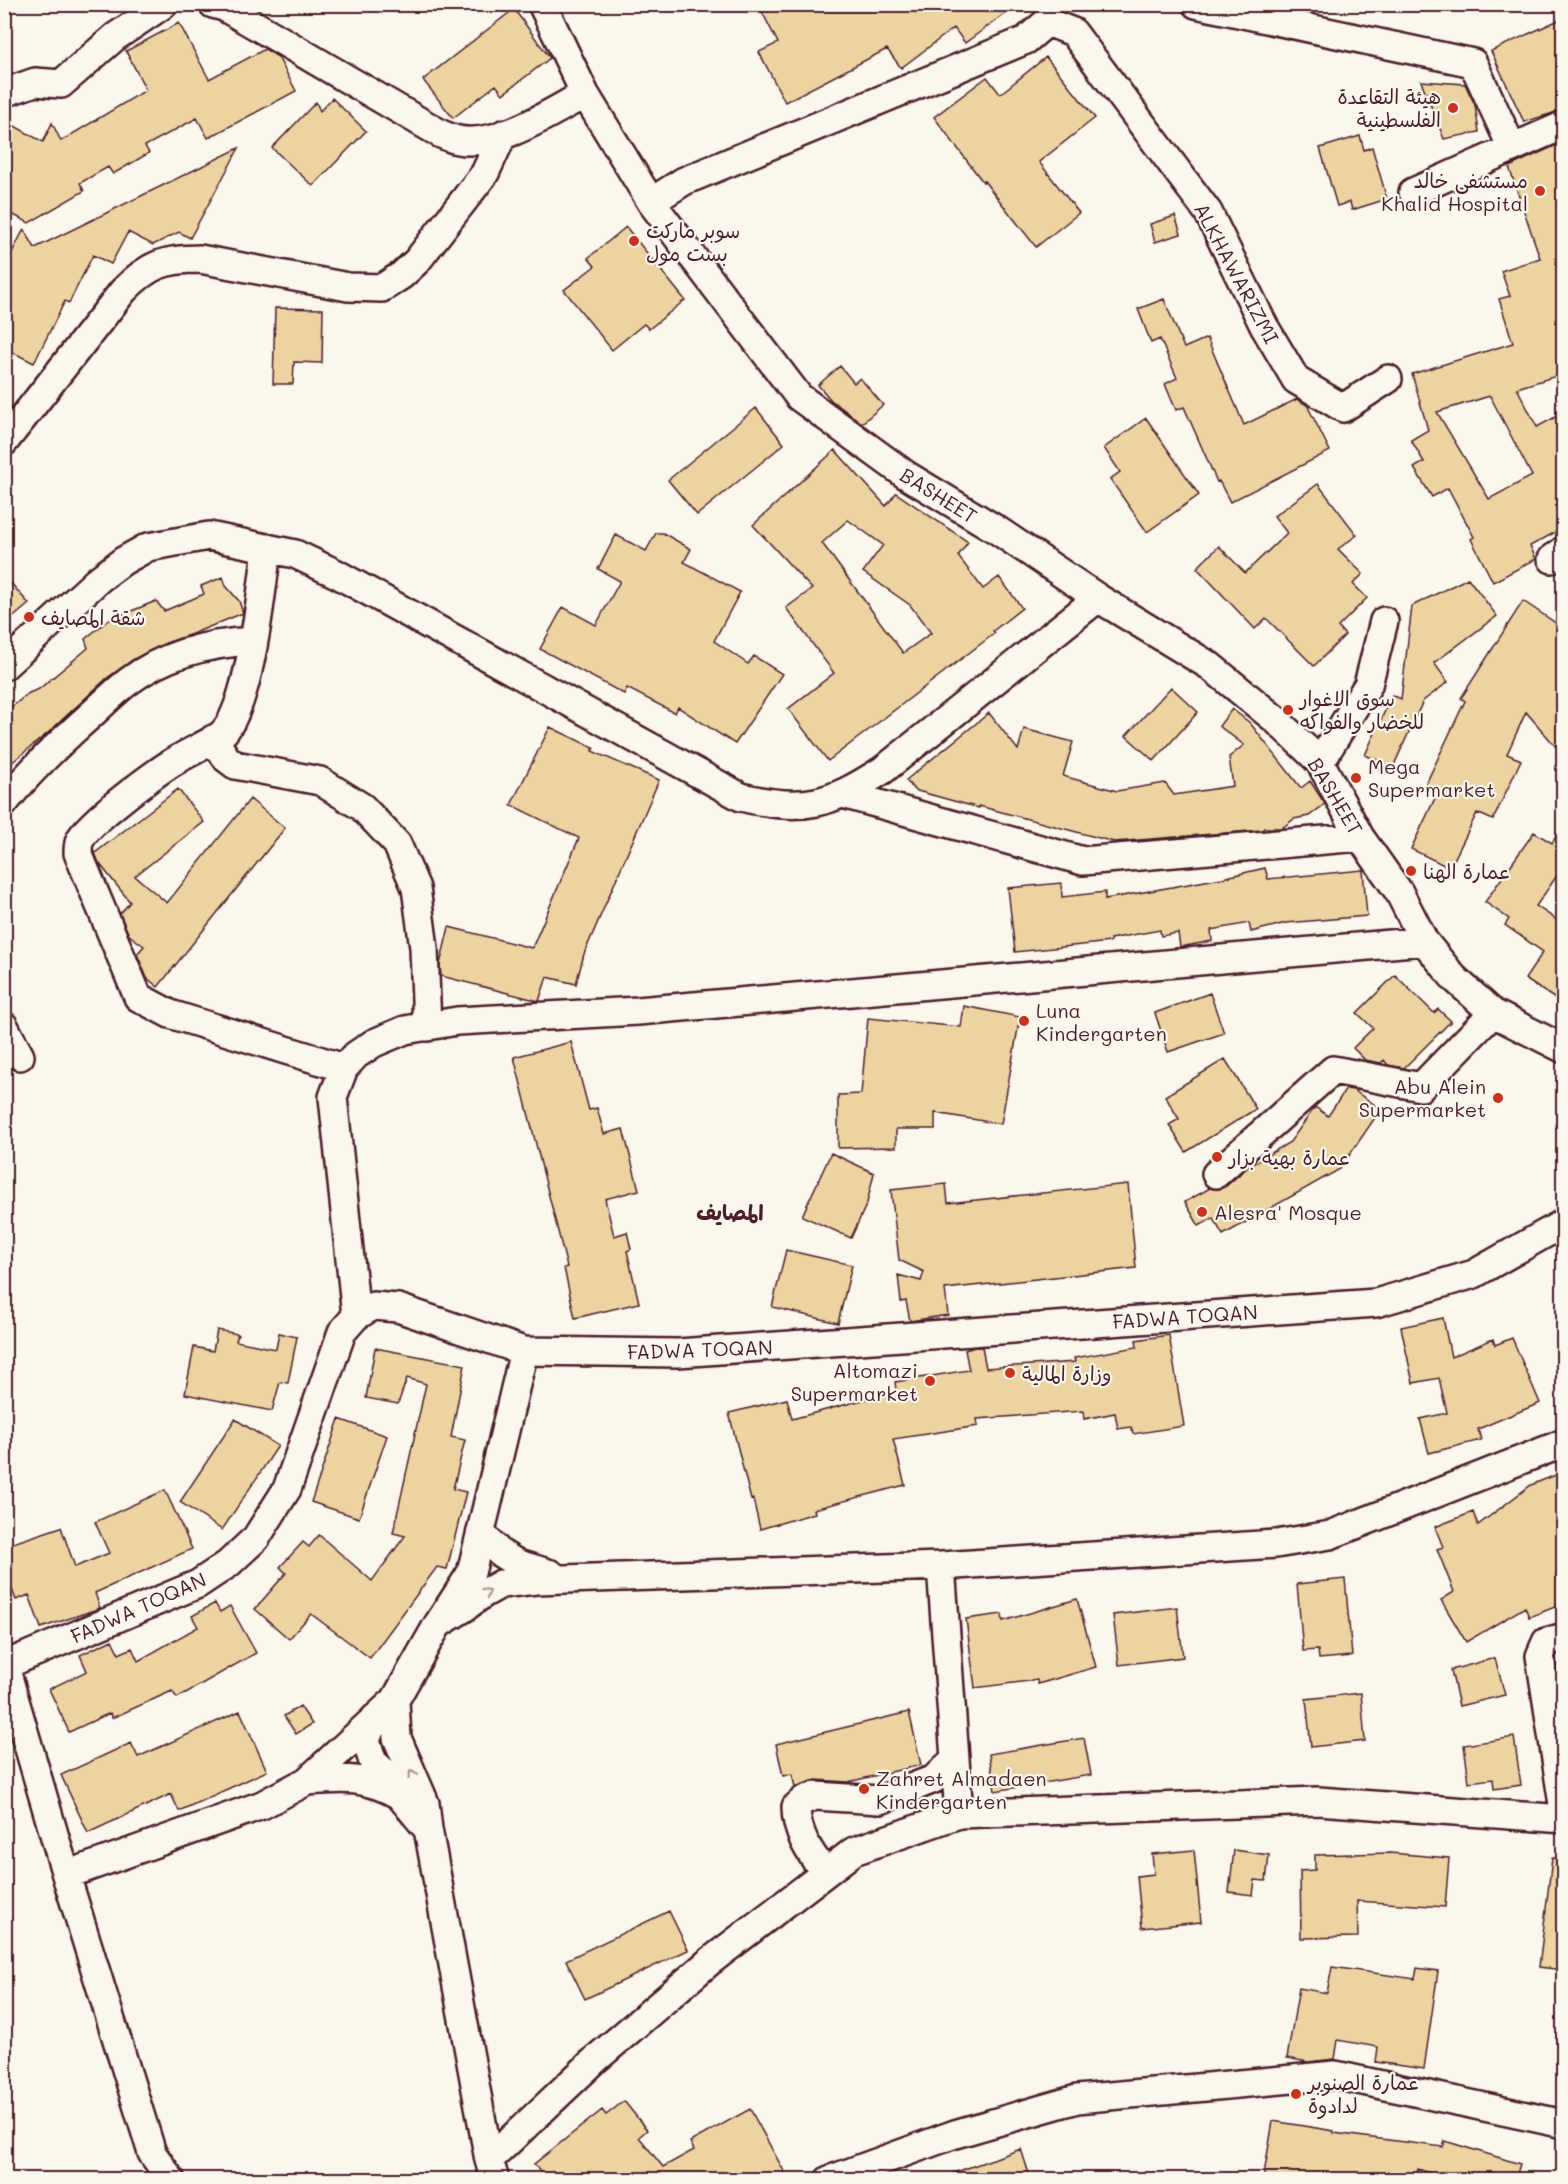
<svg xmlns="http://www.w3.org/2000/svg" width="1568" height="2184" font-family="Mali,'Playpen Sans Arabic',sans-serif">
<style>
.building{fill:#ecd3a2;stroke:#4a1f2b;stroke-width:1.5;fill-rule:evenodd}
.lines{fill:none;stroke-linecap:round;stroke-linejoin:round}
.minor-casing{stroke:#4a1f2b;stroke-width:32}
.minor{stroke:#fbf7ec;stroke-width:27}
.oneway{stroke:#ab9695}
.poi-dot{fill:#c8321e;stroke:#fbf7ec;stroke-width:2}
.labels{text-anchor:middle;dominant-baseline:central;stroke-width:4.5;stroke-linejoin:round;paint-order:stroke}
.poi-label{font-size:20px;fill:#4a1f2b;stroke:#fbf7ec;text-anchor:start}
.street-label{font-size:20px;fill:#4a1f2b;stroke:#fbf7ec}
.neighbourhood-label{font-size:21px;font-weight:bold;fill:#4a1f2b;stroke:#fbf7ec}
</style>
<rect width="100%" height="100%" fill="#fbf7ec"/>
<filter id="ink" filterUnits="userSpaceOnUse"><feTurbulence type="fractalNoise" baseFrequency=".0167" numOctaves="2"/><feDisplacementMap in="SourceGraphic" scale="12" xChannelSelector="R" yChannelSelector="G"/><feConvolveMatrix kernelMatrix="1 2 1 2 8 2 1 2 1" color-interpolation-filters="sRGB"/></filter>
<g filter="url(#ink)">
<path class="building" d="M 758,4 L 1018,4 L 965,43 L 954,28 L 901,68 L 887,49 L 785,102 L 759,52 L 778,43 Z
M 514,9 L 550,58 L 503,94 L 496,85 L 453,118 L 423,80 Z
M 1563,18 L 1563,110 L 1524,122 L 1491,51 Z
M 179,23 L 209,79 L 265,49 L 278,57 L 296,91 L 208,138 L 197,118 L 145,146 L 149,153 L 113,174 L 108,167 L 80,183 L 84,191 L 29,223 L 4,210 L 4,120 L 43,142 L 52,123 L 61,141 L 146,90 L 126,51 Z
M 1046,57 L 1095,118 L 1039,162 L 1079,213 L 1036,247 L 984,181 L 983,182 L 934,117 L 987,77 L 1000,94 Z
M 1421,81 L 1465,84 L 1475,105 L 1479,132 L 1444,139 Z
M 332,98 L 366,131 L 313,186 L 272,148 L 316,102 L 320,111 Z
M 1360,136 L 1364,150 L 1372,147 L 1387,199 L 1352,210 L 1350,202 L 1337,206 L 1320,148 Z
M 1563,142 L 1563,374 L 1517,388 L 1537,427 L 1563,413 L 1563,444 L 1556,448 L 1563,463 L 1563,528 L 1530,546 L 1536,559 L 1493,582 L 1471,539 L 1474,537 L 1448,488 L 1432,497 L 1414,468 L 1424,462 L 1411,440 L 1428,430 L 1412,374 L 1513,343 L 1499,299 L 1510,296 L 1501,271 L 1540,258 L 1509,167 ZM 1490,396 L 1532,476 L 1489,499 L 1437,412 Z
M 239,148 L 190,238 L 179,232 L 153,245 L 128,232 L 111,264 L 93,255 L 69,303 L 65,301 L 34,363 L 4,348 L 4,268 L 24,229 L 35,248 Z
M 1175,216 L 1181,234 L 1155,242 L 1150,224 Z
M 626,227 L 685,300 L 649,329 L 644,324 L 612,350 L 564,290 L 595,266 L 588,258 Z
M 1164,299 L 1184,348 L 1207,338 L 1244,425 L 1297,399 L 1307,405 L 1330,451 L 1230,502 L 1219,481 L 1217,482 L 1184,407 L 1176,410 L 1165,384 L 1177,378 L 1160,339 L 1151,343 L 1138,309 Z
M 275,308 L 323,309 L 322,363 L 294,362 L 293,384 L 273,384 Z
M 840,366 L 854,383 L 860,378 L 883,405 L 862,423 L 831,400 L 818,385 Z
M 756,408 L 784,444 L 697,515 L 668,480 Z
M 1146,418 L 1199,495 L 1147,532 L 1110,479 L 1120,472 L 1104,448 Z
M 835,450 L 886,506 L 896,493 L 968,542 L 958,556 L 983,589 L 999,577 L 1022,608 L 993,631 L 995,633 L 828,761 L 788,709 L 834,673 L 786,608 L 812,589 L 753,525 ZM 848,520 L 883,545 L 863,572 L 910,605 L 931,633 L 903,653 L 822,543 Z
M 1318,484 L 1357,535 L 1338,549 L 1363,574 L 1353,584 L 1367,598 L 1338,627 L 1345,635 L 1314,666 L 1266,618 L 1255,629 L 1197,568 L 1219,546 L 1245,573 L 1287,533 L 1274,516 Z
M 656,533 L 663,533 L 691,549 L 684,562 L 740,592 L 714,641 L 748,664 L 754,656 L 782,674 L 735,744 L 678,707 L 675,713 L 627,688 L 624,694 L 540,649 L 563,607 L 596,625 L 620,581 L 598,569 L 616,535 L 646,551 Z
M 4,575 L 29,604 L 4,625 Z
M 223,577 L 226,586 L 239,601 L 243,613 L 192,634 L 166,643 L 134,659 L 107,678 L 49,732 L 4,769 L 4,713 L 29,693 L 39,689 L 88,648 L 85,639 L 107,621 L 156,601 L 164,611 L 204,594 L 201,586 Z
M 1468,578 L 1497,616 L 1434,663 L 1448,682 L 1423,701 L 1390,774 L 1374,767 L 1377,760 L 1365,755 L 1392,695 L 1401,699 L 1412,606 Z
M 1523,601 L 1563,628 L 1563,755 L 1526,712 L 1507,754 L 1521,760 L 1493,820 L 1477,813 L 1450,868 L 1411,849 L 1436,796 L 1423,790 L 1465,701 L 1461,698 Z
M 1171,687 L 1198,712 L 1154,761 L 1126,736 Z
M 1232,709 L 1250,723 L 1301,788 L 1310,781 L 1325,804 L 1309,816 L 1294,819 L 1282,828 L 1264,828 L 1262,830 L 1114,842 L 979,806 L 979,808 L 914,790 L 906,780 L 989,713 L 1018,750 L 1024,729 L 1073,742 L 1063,776 L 1117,791 L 1165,783 L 1174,795 L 1233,786 L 1229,757 L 1244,745 L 1219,726 Z
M 550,727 L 594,748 L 592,751 L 659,780 L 584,954 L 576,984 L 547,977 L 539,1001 L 441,976 L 440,964 L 449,927 L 532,948 L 579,838 L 511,805 Z
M 178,789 L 204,822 L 135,876 L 167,903 L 250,799 L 285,828 L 158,987 L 147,978 L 137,954 L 144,946 L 129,935 L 120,914 L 130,902 L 99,863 L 95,853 Z
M 1563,825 L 1563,867 L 1536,906 L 1563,924 L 1563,1004 L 1525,979 L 1543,952 L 1505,925 L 1509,919 L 1485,902 L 1534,832 L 1552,843 Z
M 1265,868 L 1268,879 L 1363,870 L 1367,916 L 1286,923 L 1251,932 L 1249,923 L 1211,930 L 1212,941 L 1180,947 L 1178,933 L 1161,936 L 1160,930 L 1110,939 L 1110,942 L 1015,952 L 1008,888 L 1061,883 L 1062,897 L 1105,892 L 1105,899 L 1222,878 Z
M 1395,975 L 1434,1013 L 1438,1009 L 1451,1021 L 1404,1068 L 1388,1065 L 1384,1060 L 1381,1063 L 1365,1060 L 1353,1048 L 1373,1028 L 1357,1013 Z
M 1210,993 L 1224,1033 L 1168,1052 L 1155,1013 Z
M 964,1006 L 1020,1017 L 1001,1124 L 935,1113 L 935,1129 L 896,1129 L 896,1147 L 838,1148 L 838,1095 L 861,1094 L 868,1018 L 961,1027 Z
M 571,1042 L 589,1110 L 597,1108 L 604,1134 L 623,1129 L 639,1190 L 605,1199 L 614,1236 L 627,1232 L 631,1249 L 627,1251 L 639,1303 L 575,1318 L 564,1268 L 567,1267 L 514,1057 Z
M 1225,1059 L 1256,1109 L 1186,1152 L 1169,1125 L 1179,1119 L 1165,1096 Z
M 1346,1089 L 1353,1090 L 1381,1109 L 1340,1169 L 1223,1235 L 1213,1218 L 1199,1226 L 1185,1202 L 1210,1188 L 1219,1189 L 1226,1186 L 1249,1166 L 1290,1142 L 1315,1107 L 1328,1116 Z
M 831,1153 L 874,1173 L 867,1203 L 851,1238 L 802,1216 Z
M 946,1184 L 948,1203 L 1128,1184 L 1136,1268 L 945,1289 L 948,1315 L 910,1321 L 906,1301 L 901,1302 L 898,1275 L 921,1281 L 924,1272 L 899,1260 L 891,1190 Z
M 786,1250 L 852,1265 L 838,1323 L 772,1307 Z
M 1443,1318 L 1451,1357 L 1493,1339 L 1495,1345 L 1512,1338 L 1540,1403 L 1478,1429 L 1481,1440 L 1429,1453 L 1420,1419 L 1447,1413 L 1439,1378 L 1413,1383 L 1401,1327 Z
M 217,1330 L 238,1334 L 236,1341 L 276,1349 L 279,1333 L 297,1337 L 288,1383 L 280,1382 L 272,1411 L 185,1394 L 194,1347 L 213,1351 Z
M 1169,1335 L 1184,1426 L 1133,1434 L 1131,1427 L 1118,1429 L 1115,1413 L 1084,1419 L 1083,1411 L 977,1419 L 978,1426 L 893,1439 L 905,1485 L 814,1509 L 815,1513 L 760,1529 L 753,1499 L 751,1500 L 729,1413 L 787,1399 L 792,1419 L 896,1391 L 895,1382 L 969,1370 L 965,1350 L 975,1347 L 982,1347 L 986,1368 L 1075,1362 L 1074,1358 L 1137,1347 L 1136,1340 Z
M 375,1348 L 465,1365 L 451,1437 L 465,1440 L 453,1489 L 466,1492 L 447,1569 L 437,1567 L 370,1658 L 311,1614 L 289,1639 L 255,1609 L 286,1573 L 280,1567 L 303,1542 L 309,1547 L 319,1535 L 372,1581 L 405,1536 L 393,1533 L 426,1384 L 407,1378 L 398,1404 L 366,1398 Z
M 235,1419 L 278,1446 L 222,1530 L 180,1502 Z
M 339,1419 L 387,1436 L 359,1518 L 311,1502 Z
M 1563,1472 L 1563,1574 L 1556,1575 L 1563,1594 L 1563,1604 L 1529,1617 L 1525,1607 L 1466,1642 L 1441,1600 L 1454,1592 L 1437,1549 L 1443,1547 L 1435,1527 L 1473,1512 L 1478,1525 L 1531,1485 Z
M 165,1490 L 192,1549 L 95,1593 L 100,1608 L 41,1628 L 29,1595 L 16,1600 L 4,1568 L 4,1546 L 61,1527 L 75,1567 L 109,1553 L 95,1522 Z
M 1345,1579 L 1352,1656 L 1319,1659 L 1318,1650 L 1303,1651 L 1297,1584 Z
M 1077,1599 L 1096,1667 L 1038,1684 L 1037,1680 L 975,1688 L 966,1619 L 1002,1614 L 1003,1621 Z
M 215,1603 L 220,1612 L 230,1606 L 256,1653 L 177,1698 L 172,1691 L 112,1718 L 110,1713 L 69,1732 L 49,1689 L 87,1671 L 80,1655 L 112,1640 L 119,1654 L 132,1648 L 138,1661 L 198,1627 L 192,1616 Z
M 1177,1607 L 1183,1657 L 1119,1665 L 1113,1615 Z
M 1495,1658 L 1505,1695 L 1459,1706 L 1451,1670 Z
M 1361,1693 L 1365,1741 L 1311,1747 L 1306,1699 Z
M 300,1706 L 312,1724 L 296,1734 L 284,1716 Z
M 240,1711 L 267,1771 L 179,1811 L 171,1794 L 88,1833 L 61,1775 L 131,1743 L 138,1757 Z
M 909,1712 L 921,1765 L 848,1782 L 816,1780 L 795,1787 L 792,1774 L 783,1776 L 776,1744 Z
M 1514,1737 L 1521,1785 L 1494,1789 L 1493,1779 L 1469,1782 L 1464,1745 Z
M 1084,1738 L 1091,1775 L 995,1791 L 989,1754 Z
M 1194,1850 L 1201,1922 L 1142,1928 L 1137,1876 L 1154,1874 L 1152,1854 Z
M 1234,1850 L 1269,1855 L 1266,1881 L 1255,1880 L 1253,1895 L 1229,1892 Z
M 1390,1853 L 1449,1858 L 1445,1907 L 1357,1901 L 1358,1937 L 1301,1938 L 1300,1871 L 1315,1870 L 1315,1855 Z
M 1552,1858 L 1563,1859 L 1563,1970 L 1539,1967 Z
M 669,1911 L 688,1950 L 585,1999 L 566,1960 Z
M 1332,1967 L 1415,1979 L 1417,1968 L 1438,1971 L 1424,2069 L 1376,2062 L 1378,2047 L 1338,2040 L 1335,2059 L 1308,2062 L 1287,2058 L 1299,1988 L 1327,1993 Z
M 624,2101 L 647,2130 L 639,2137 L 663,2167 L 694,2150 L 690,2142 L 750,2109 L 785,2173 L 774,2180 L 546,2180 L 534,2164 L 602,2110 L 606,2115 Z
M 1273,2121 L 1334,2131 L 1334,2133 L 1443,2147 L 1445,2141 L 1520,2164 L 1515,2180 L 1452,2180 L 1418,2169 L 1416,2180 L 1263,2180 Z
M 1021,2149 L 1031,2180 L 943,2180 L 942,2177 Z"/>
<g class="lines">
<defs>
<path id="minor" d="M 213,4 L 224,7 L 441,134 C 446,136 453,139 458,140 C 498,148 551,112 585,94
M 542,4 L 585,94 L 651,202 L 799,397 L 906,475 L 997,530 L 1098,598 L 1210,666 L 1276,720 L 1320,762 L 1360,837 L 1399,892 L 1424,941 L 1454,978 L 1493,1013 L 1564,1049
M 1196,4 L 1473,63 L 1512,148 L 1564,125
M 1047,22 L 1073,32 L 1208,212 L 1264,326 L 1296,380 L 1343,408 L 1388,379
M 4,93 L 35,82 L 61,84 L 115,37 L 164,4
M 1413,192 L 1512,148
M 651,202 L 684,181 L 1026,40 L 1047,22
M 4,442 L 123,291 C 148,265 164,259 200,259 L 348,287 L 382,288 L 402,275 L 417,261 L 485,173 L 503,134
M 267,548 C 262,588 250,707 222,734 C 215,740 188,753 178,759 C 159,770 88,822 80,840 C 78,844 78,849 78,853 L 138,997 L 170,1014 L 344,1068
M 1552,559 L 1564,550
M 4,666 L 99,579 L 123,561 L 148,547 L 209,536 L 295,554 L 337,574 L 741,797 C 804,812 829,805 883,770 L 1098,598
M 213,739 L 227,759 L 235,765 L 320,781 L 362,807 L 397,844 L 416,888 L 424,948 L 427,1027
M 1320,762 L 1368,685 L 1384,621
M 843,794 L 1083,861 L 1360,837
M 4,803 C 28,773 56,746 84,721 C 99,708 113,693 129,681 C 165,654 209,643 254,641
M 4,1026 L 20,1056
M 1216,1174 L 1333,1070 L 1421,1087 L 1493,1013
M 356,1316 L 333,1097 L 344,1068 L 356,1055 L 374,1043 L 405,1030 L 457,1021 L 638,1011 L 1424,941
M 481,1533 L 500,1553 L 518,1564 L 551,1574
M 941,1566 L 959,1814
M 438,1624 L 464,1608 L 483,1594 L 501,1584 L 536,1580 L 941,1566 L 1276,1544 L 1330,1535 L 1564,1443
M 1564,1637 L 1546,1642 L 1540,1656 L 1564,1811
M 4,1663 L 66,1875 L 152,2153 L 171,2180
M 5,1665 L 198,1584 L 228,1564 L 256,1538 L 287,1489 L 342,1332 L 356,1316 L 373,1306 L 398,1308 L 524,1351 L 678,1353 L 1376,1303 L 1474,1274 L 1564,1223
M 395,1700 L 397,1738 L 425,1803 L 428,1829 L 489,2160 L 495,2180
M 375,1718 L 366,1740 L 373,1762 L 391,1778 L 400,1796 L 425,1826
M 307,1781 C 344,1778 365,1776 399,1795
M 825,1873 C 810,1853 796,1833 796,1807 L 804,1800 L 815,1796 L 880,1800 L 934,1779 L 955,1759
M 66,1875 L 262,1805 L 307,1781 L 395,1700 L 438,1624 L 471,1573 L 524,1351
M 489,2160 L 597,2058 L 709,1962 L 854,1851 L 959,1814 L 1318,1801 L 1564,1819
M 829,2180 L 955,2134 L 1077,2099 L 1335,2075 L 1564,2124"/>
</defs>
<use href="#minor" class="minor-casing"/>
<use href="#minor" class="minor"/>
</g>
<defs><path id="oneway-chevron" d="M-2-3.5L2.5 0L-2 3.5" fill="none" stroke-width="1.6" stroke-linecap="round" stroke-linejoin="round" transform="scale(1.5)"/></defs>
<g class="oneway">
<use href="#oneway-chevron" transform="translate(487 1592) rotate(-30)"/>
<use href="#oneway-chevron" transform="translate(412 1774) rotate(-114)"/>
</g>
</g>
<g class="poi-dot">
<circle cx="1453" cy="108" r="6"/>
<circle cx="1540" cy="191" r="6"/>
<circle cx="634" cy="241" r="6"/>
<circle cx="29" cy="617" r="6"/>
<circle cx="1288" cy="710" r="6"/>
<circle cx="1356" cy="778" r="6"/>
<circle cx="1411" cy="871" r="6"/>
<circle cx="1024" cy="1021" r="6"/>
<circle cx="1498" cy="1098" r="6"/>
<circle cx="1217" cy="1157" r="6"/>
<circle cx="1202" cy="1212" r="6"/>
<circle cx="1010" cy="1373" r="6"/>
<circle cx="930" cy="1381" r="6"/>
<circle cx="864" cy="1789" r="6"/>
<circle cx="1296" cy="2094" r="6"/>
</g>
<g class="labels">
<g class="poi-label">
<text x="1441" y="96" text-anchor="end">هيئة التقاعدة<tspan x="1441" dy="23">الفلسطينية</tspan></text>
<text x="1528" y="180" text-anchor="end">مستشفى خالد<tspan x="1528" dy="23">Khalid Hospital</tspan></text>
<text x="646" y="230">سوبر ماركت<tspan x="646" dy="23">بست مول</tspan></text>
<text x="41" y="617">شقة المصايف</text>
<text x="1300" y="698">سوق الاغوار<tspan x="1300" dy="23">للخضار والفواكه</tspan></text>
<text x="1368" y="766">Mega<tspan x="1368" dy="23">Supermarket</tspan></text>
<text x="1423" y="871">عمارة الهنا</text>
<text x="1036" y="1010">Luna<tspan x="1036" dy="23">Kindergarten</tspan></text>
<text x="1486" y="1086" text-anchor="end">Abu Alein<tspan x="1486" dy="23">Supermarket</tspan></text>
<text x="1229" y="1157">عمارة بهية بزار</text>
<text x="1214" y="1212">Alesra' Mosque</text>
<text x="918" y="1370" text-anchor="end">Altomazi<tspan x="918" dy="23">Supermarket</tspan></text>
<text x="1022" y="1373">وزارة المالية</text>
<text x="876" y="1778">Zahret Almadaen<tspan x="876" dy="23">Kindergarten</tspan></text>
<text x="1308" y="2082">عمارة الصنوبر<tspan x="1308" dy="23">لدادوة</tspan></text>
</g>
<g class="street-label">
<text transform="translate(1237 273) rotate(62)">ALKHAWARIZMI</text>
<text transform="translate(939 495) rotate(32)">BASHEET</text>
<text transform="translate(1336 796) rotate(59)">BASHEET</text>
<text transform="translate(1185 1316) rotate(-4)">FADWA TOQAN</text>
<text transform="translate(700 1349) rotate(-2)">FADWA TOQAN</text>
<text transform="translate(138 1607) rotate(-24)">FADWA TOQAN</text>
</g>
<g class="neighbourhood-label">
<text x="730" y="1211">المصايف</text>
</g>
</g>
<rect width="1568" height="2184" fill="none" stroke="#fbf7ec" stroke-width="24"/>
<rect x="12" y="12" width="1544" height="2160" fill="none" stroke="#4a1f2b" stroke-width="2" filter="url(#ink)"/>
</svg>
